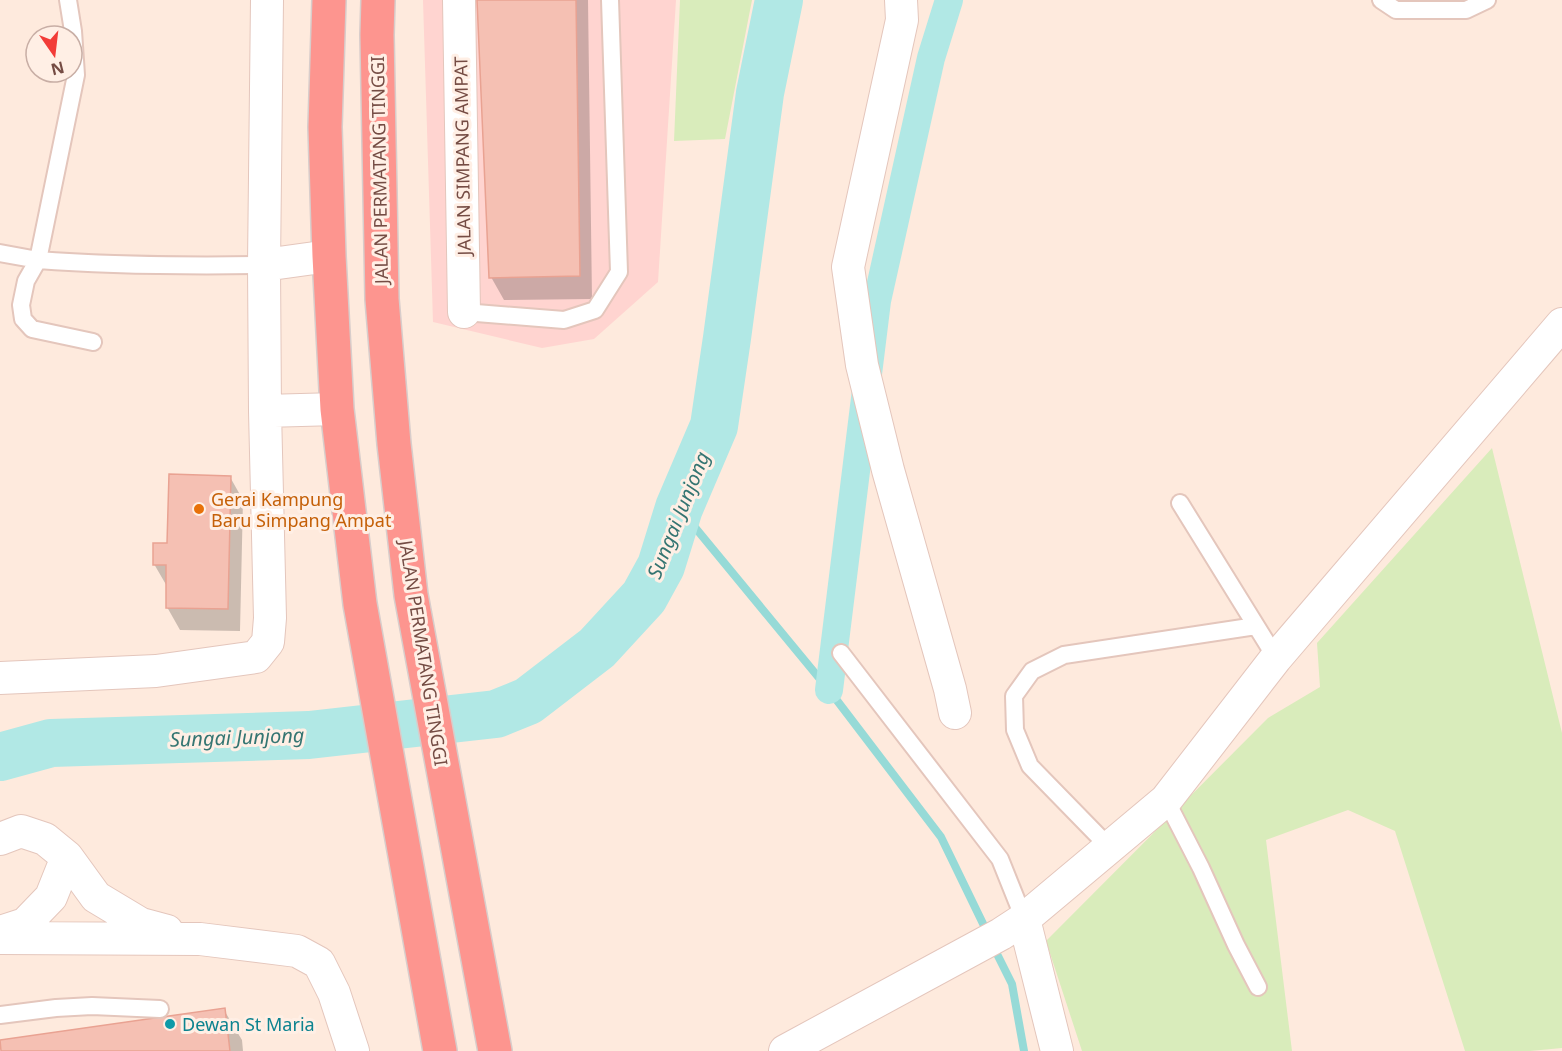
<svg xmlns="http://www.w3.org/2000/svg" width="1562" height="1051" font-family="'Noto Sans',sans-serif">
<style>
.commercial{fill:#ffd4d0}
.green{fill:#d9ecbb}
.shadow{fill:#0003}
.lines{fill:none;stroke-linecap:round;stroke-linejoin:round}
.stream{stroke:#96dad7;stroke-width:8}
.canal{stroke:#b1e8e5;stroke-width:28}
.river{stroke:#b1e8e5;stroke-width:48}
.building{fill:#f5c0b3;stroke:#e9a292;stroke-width:1.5}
.lane-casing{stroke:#e4c6bc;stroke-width:20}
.street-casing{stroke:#e4c6bc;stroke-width:34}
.highway-casing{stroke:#d8cdcb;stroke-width:36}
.lane{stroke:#fff;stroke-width:16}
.street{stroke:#fff;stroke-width:32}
.highway{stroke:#fd958f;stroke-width:33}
.food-dot{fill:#e8710a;stroke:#ffefe5;stroke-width:2}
.culture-dot{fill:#0f9aa8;stroke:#ffefe5;stroke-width:2}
.labels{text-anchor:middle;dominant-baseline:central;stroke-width:6;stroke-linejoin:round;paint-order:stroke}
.street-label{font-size:18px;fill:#754c44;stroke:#ffefe5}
.food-label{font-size:18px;fill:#c56008;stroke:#ffefe5;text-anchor:start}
.culture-label{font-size:18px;fill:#0d838f;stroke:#ffefe5;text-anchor:start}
.water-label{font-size:20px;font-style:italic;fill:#357572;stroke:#ffefe5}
</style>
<rect width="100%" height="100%" fill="#feeadd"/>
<path class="commercial" d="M 423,0 L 676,0 L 658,282 L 594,339 L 542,348 L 433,322 Z"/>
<path class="green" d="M 680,0 L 752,0 L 725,139 L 674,141 Z
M 1492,448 L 1562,733 L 1562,1048 L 1530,1051 L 1465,1051 L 1395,831 L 1348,810 L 1266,840 L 1292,1051 L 1082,1051 L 1046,941 L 1268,718 L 1320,687 L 1317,643 Z"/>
<path class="shadow" d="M 479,0 L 588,0 L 592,299 L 504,300 L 491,277 Z
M 230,477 L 243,500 L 240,631 L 180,630 L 167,607 L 168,588 L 154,564 L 169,545 Z
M 224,1010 L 242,1040 L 243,1051 L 2,1051 Z"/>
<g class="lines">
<path class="stream" d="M 679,508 L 829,690 L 941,837 L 988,934
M 993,946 L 1012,984 L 1024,1051"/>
<path class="canal" d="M 829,690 L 877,301 L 931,58 L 949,0"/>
<path class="river" d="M 0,757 L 51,743 L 309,735 L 496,714 L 528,701 L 597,648 L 644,597 L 661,566 L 679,508 L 714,426 L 727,338 L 760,93 L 779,0"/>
</g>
<path class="building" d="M 477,0 L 576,0 L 580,276 L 489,278 Z
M 169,474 L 231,476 L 228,609 L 166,608 L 166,565 L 153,565 L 153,543 L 167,543 Z
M 225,1008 L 230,1051 L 1,1051 L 0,1040 Z"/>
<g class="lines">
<defs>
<path id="lane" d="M 1381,0 L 1396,10 L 1466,10 L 1487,0
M 0,253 L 38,260 L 76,75 L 73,31 L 68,0
M 464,312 L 564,320 L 595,310 L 619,272 L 610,0
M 93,342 L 32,329 L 23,319 L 21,305 L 26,281 L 38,260 C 113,266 188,266 264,265
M 1180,503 L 1276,658
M 841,653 L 1000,859 L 1024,919
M 1166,800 L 1201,868 L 1236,945 L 1258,987
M 1110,848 L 1030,766 L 1015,730 L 1014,696 L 1032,671 L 1064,655 L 1256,626
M 0,1015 L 56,1008 L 92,1006 L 160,1009"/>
<path id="street" d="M 459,0 L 464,312
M 901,0 L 902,20 L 848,267 L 862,365 L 888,470 L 950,689 L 955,713
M 264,265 L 329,256
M 265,411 L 337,409
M 0,678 L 156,671 L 256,657 L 268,642 L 270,618 L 265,411 L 264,265 L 267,0
M 0,839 L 21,831 L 45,839 L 67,857 L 96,897 L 141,924 L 167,931
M 1024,919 L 1057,1051
M 0,932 L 25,924 L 51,897 L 67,857
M 0,938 L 200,939 L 297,951 L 319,963 L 334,993 L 353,1051
M 785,1051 L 1001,934 L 1024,919 L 1166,800 L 1276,658 L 1562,324"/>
<path id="highway" d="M 329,0 L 325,127 L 329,256 L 337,409 L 360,604 L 440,1051
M 378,0 L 377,35 L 382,299 L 394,444 L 411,595 L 495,1051"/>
</defs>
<use href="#lane" class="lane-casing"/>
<use href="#street" class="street-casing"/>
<use href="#highway" class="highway-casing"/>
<use href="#lane" class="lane"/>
<use href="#street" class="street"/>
<use href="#highway" class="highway"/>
</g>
<circle class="food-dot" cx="199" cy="509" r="6"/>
<circle class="culture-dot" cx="170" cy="1024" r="6"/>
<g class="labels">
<g class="street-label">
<text transform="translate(462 156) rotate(-91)">JALAN SIMPANG AMPAT</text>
<text transform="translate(379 170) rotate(-91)">JALAN PERMATANG TINGGI</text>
<text transform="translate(424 653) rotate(81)">JALAN PERMATANG TINGGI</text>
</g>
<g class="food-label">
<text x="211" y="499">Gerai Kampung<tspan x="211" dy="21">Baru Simpang Ampat</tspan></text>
</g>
<g class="culture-label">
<text x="182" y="1024">Dewan St Maria</text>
</g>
<g class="water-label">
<text transform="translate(678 515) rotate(-68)">Sungai Junjong</text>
<text transform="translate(237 737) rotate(-2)">Sungai Junjong</text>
</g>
</g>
<g transform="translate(54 54) rotate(166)"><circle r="28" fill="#ffefe5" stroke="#c8aea5" stroke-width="1.5"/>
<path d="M0-4.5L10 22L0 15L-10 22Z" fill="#f23c38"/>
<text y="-9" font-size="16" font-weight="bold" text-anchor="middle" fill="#754c44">N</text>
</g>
</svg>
